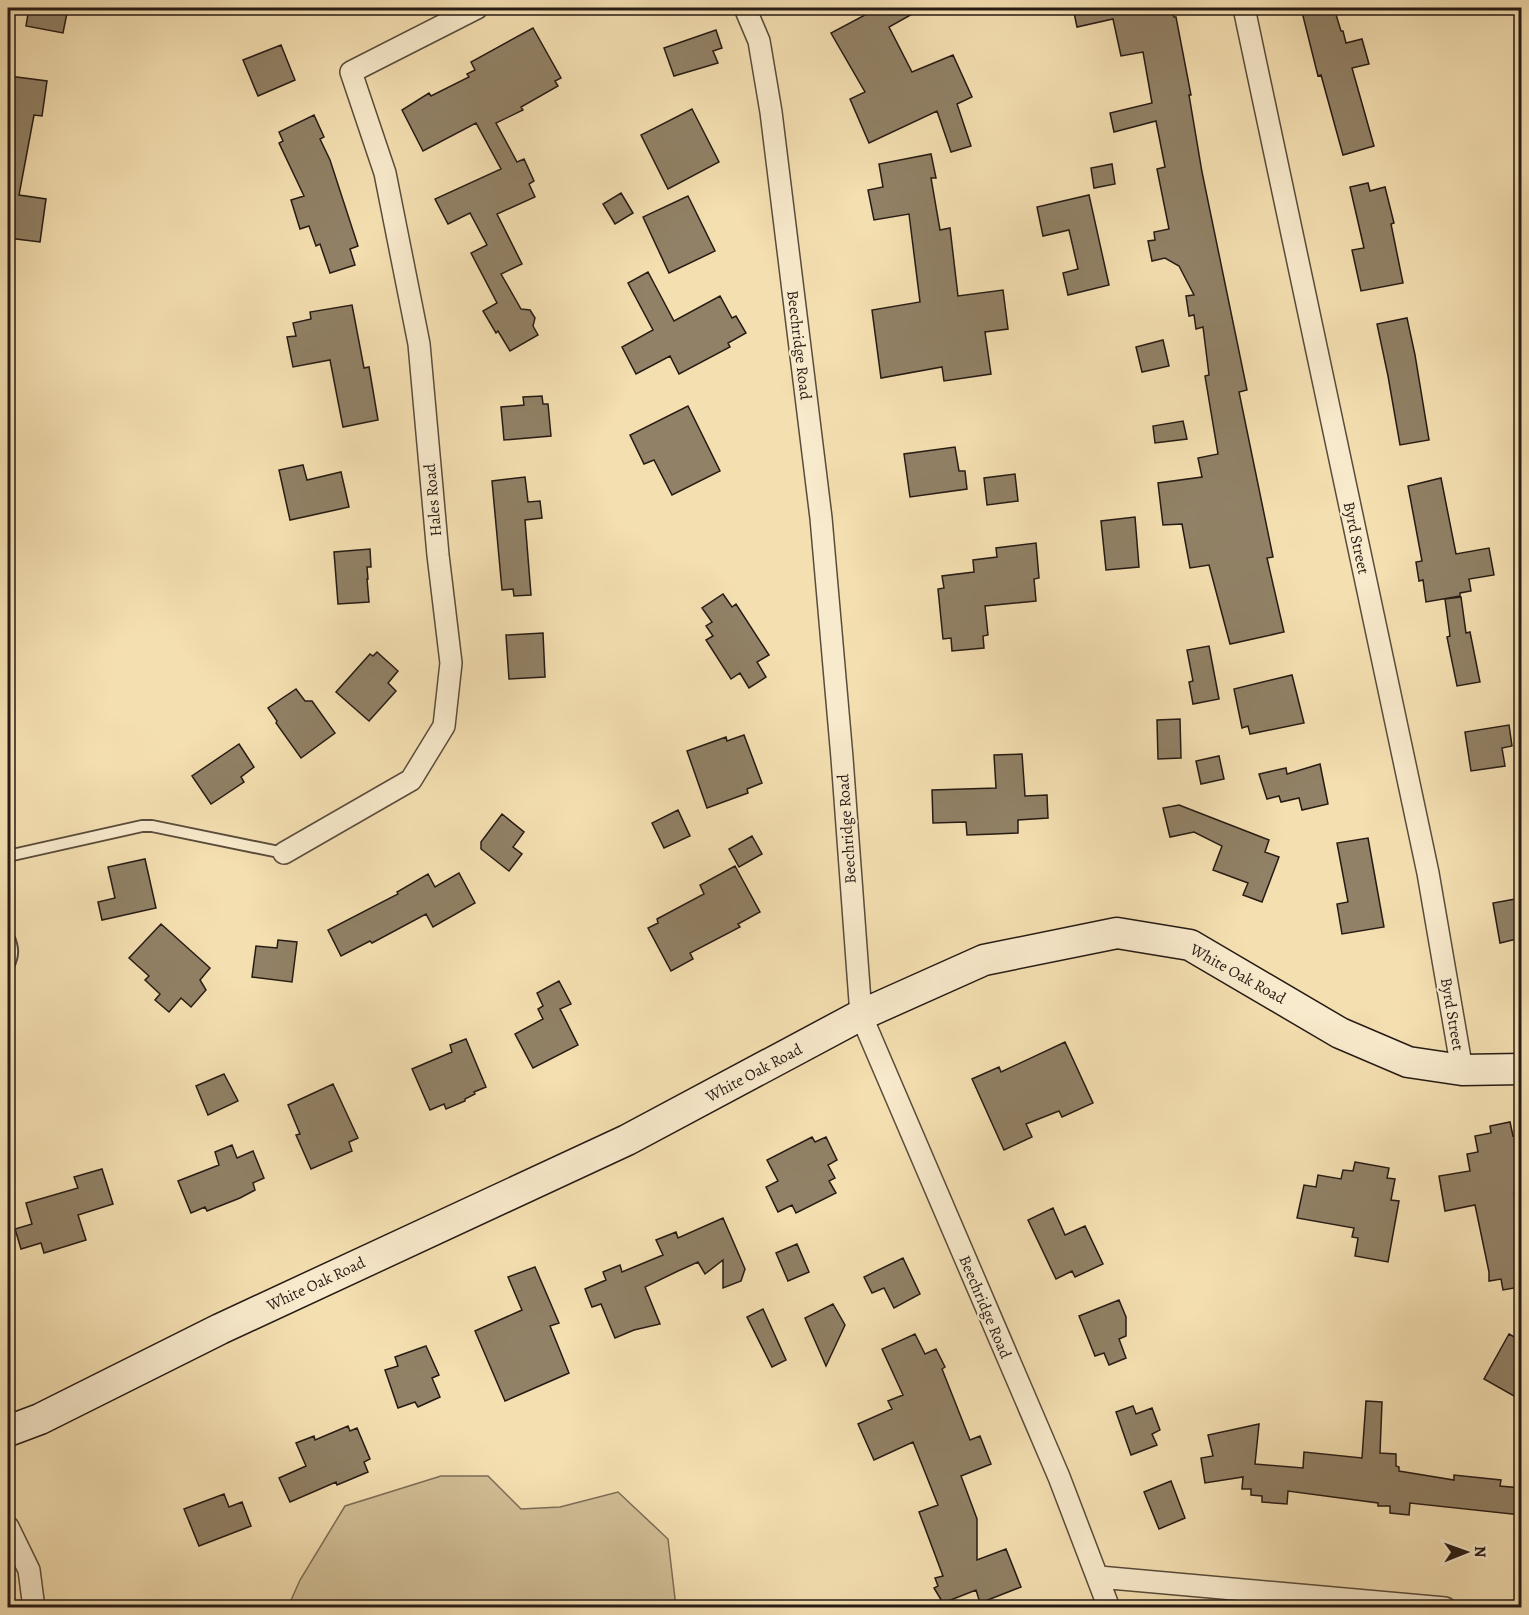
<svg xmlns="http://www.w3.org/2000/svg" width="1529" height="1615" font-family="Alegreya,serif">
<style>
.green{fill:#d1be96;stroke:#7c6c55;stroke-width:1.5}
.building{fill:#918166;stroke:#261b14;stroke-width:1.5}
.lines{fill:none;stroke-linecap:round;stroke-linejoin:round}
.lane-casing{stroke:#5a4c3b;stroke-width:14}
.street-casing{stroke:#5a4c3b;stroke-width:24}
.secondary-casing{stroke:#261b14;stroke-width:33}
.lane{stroke:#f8eacc;stroke-width:10}
.street{stroke:#f8eacc;stroke-width:21}
.secondary{stroke:#f8eacc;stroke-width:30}
.labels{text-anchor:middle;dominant-baseline:central;stroke-width:4.5;stroke-linejoin:round;paint-order:stroke}
.street-label{font-size:16px;fill:#261b14;stroke:#f8eacc}
</style>
<rect width="100%" height="100%" fill="#f4dfb1"/>
<filter id="stains"><feTurbulence type="fractalNoise" baseFrequency=".00333" numOctaves="4"/><feColorMatrix values="0 0 0 0 .2 0 0 0 0 .09 0 0 0 0 .02 0 0 0 .5 -.17"/></filter>
<radialGradient id="worn" r=".72"><stop offset=".6" stop-color="#630" stop-opacity="0"/><stop offset="1" stop-color="#630" stop-opacity=".3"/></radialGradient>
<path class="green" d="M 441,1476 L 488,1476 L 521,1509 L 560,1507 L 618,1492 L 668,1539 L 676,1607 L 288,1607 L 300,1580 L 345,1506 Z"/>
<path class="building" d="M 29,8 L 68,8 L 63,33 L 26,26 Z
M 878,8 L 923,8 L 889,27 L 912,72 L 953,55 L 972,97 L 957,104 L 971,146 L 951,152 L 937,111 L 869,143 L 850,99 L 865,92 L 831,33 Z
M 1073,8 L 1172,8 L 1174,17 L 1176,17 L 1191,95 L 1189,95 L 1202,172 L 1247,390 L 1239,392 L 1273,557 L 1267,558 L 1284,632 L 1230,644 L 1209,565 L 1190,568 L 1182,524 L 1163,525 L 1158,483 L 1202,477 L 1198,458 L 1218,454 L 1205,376 L 1209,375 L 1203,327 L 1196,329 L 1194,315 L 1189,316 L 1186,296 L 1194,295 L 1179,266 L 1165,258 L 1152,261 L 1148,241 L 1155,240 L 1154,232 L 1169,229 L 1157,169 L 1165,167 L 1156,121 L 1114,132 L 1110,113 L 1152,103 L 1143,52 L 1121,56 L 1113,19 L 1077,27 Z
M 1301,8 L 1334,8 L 1341,31 L 1343,31 L 1346,43 L 1362,39 L 1369,64 L 1352,68 L 1374,146 L 1343,155 L 1321,75 L 1318,76 Z
M 533,28 L 561,78 L 555,81 L 558,86 L 521,107 L 523,110 L 496,123 L 517,162 L 524,159 L 534,181 L 529,184 L 535,197 L 497,214 L 522,264 L 501,274 L 521,309 L 530,310 L 535,318 L 533,326 L 538,335 L 510,351 L 498,331 L 496,333 L 483,311 L 497,303 L 471,253 L 487,245 L 470,213 L 448,224 L 435,199 L 501,169 L 476,123 L 423,151 L 402,110 L 429,93 L 431,96 L 469,77 L 467,74 L 475,70 L 471,62 Z
M 716,30 L 722,48 L 713,51 L 718,63 L 674,76 L 664,48 Z
M 281,45 L 295,80 L 258,96 L 243,60 Z
M 9,76 L 47,81 L 42,116 L 34,115 L 19,195 L 46,199 L 40,242 L 8,238 L 8,92 Z
M 692,109 L 719,162 L 668,189 L 641,135 Z
M 314,115 L 324,137 L 320,139 L 330,160 L 358,246 L 350,249 L 355,265 L 330,273 L 320,244 L 316,246 L 309,226 L 300,229 L 291,200 L 304,196 L 279,143 L 283,141 L 279,132 Z
M 931,154 L 936,178 L 931,178 L 940,230 L 950,228 L 958,296 L 1003,290 L 1008,329 L 985,332 L 991,374 L 944,381 L 942,367 L 881,378 L 872,310 L 920,302 L 909,214 L 874,220 L 868,190 L 883,187 L 879,164 Z
M 1112,164 L 1115,184 L 1094,188 L 1091,168 Z
M 1368,183 L 1370,191 L 1385,187 L 1394,223 L 1391,224 L 1403,283 L 1361,291 L 1352,250 L 1364,248 L 1350,187 Z
M 621,193 L 633,213 L 615,224 L 603,204 Z
M 1089,195 L 1109,285 L 1068,295 L 1063,273 L 1078,269 L 1069,230 L 1043,236 L 1037,207 Z
M 688,196 L 715,251 L 669,273 L 643,217 Z
M 648,272 L 674,321 L 720,296 L 732,318 L 736,316 L 746,333 L 728,343 L 730,347 L 679,374 L 670,356 L 636,374 L 622,347 L 653,330 L 628,283 Z
M 352,305 L 364,368 L 369,367 L 378,420 L 343,427 L 330,360 L 293,367 L 287,337 L 296,336 L 293,323 L 311,319 L 310,312 Z
M 1407,318 L 1415,355 L 1429,440 L 1400,445 L 1388,376 L 1377,324 Z
M 1163,340 L 1169,366 L 1142,372 L 1136,347 Z
M 542,396 L 543,404 L 548,404 L 551,436 L 504,440 L 501,407 L 524,405 L 523,397 Z
M 688,406 L 720,471 L 672,495 L 654,460 L 644,464 L 630,435 Z
M 1183,421 L 1187,439 L 1155,443 L 1153,426 Z
M 955,447 L 959,471 L 965,471 L 967,489 L 910,497 L 904,454 Z
M 303,465 L 307,480 L 341,472 L 349,507 L 290,520 L 279,470 Z
M 1015,474 L 1018,501 L 987,505 L 984,478 Z
M 525,477 L 528,502 L 540,501 L 542,518 L 525,520 L 531,595 L 514,596 L 513,589 L 502,590 L 492,481 Z
M 1441,478 L 1456,554 L 1489,548 L 1494,575 L 1469,579 L 1471,591 L 1460,593 L 1460,596 L 1426,602 L 1423,580 L 1419,581 L 1416,562 L 1422,561 L 1408,486 Z
M 1135,517 L 1139,567 L 1106,570 L 1101,521 Z
M 1036,543 L 1039,578 L 1034,579 L 1036,601 L 985,606 L 988,635 L 983,636 L 984,648 L 952,651 L 951,638 L 943,639 L 938,589 L 944,588 L 942,576 L 974,572 L 973,560 L 997,557 L 996,548 Z
M 370,549 L 371,567 L 367,567 L 368,579 L 367,579 L 369,602 L 338,604 L 334,552 Z
M 723,594 L 732,607 L 736,604 L 769,655 L 757,662 L 766,677 L 749,688 L 740,673 L 731,679 L 706,640 L 713,636 L 706,626 L 712,622 L 702,608 Z
M 1461,597 L 1466,633 L 1470,632 L 1480,682 L 1457,686 L 1447,637 L 1450,636 L 1445,599 Z
M 543,633 L 545,677 L 509,679 L 506,635 Z
M 1209,646 L 1219,699 L 1193,704 L 1189,682 L 1193,681 L 1187,650 Z
M 377,652 L 398,671 L 388,683 L 396,691 L 369,721 L 336,692 L 370,654 L 373,656 Z
M 1292,675 L 1304,723 L 1250,734 L 1248,726 L 1242,728 L 1234,689 Z
M 296,689 L 305,701 L 312,701 L 335,733 L 301,758 L 276,723 L 277,721 L 268,708 Z
M 1180,719 L 1181,758 L 1158,759 L 1157,720 Z
M 1509,725 L 1512,746 L 1502,748 L 1505,766 L 1471,771 L 1465,732 Z
M 744,735 L 762,783 L 747,789 L 748,793 L 707,808 L 687,751 L 726,737 L 727,741 Z
M 239,744 L 254,767 L 241,777 L 244,782 L 211,804 L 192,776 Z
M 1022,754 L 1025,796 L 1047,795 L 1048,818 L 1018,820 L 1018,833 L 995,834 L 967,835 L 966,822 L 933,823 L 932,790 L 996,788 L 994,755 Z
M 1219,756 L 1224,779 L 1201,784 L 1196,761 Z
M 1320,764 L 1328,804 L 1302,810 L 1299,798 L 1281,802 L 1279,796 L 1267,799 L 1259,774 L 1286,768 L 1287,774 Z
M 1179,805 L 1269,840 L 1265,852 L 1279,857 L 1262,902 L 1243,895 L 1248,883 L 1213,870 L 1222,846 L 1194,832 L 1170,837 L 1163,808 Z
M 678,810 L 690,836 L 664,848 L 652,823 Z
M 502,814 L 524,832 L 513,847 L 522,854 L 509,871 L 481,849 L 481,842 Z
M 752,836 L 762,854 L 739,867 L 729,849 Z
M 1368,838 L 1384,927 L 1342,934 L 1337,904 L 1348,902 L 1337,843 Z
M 145,859 L 156,908 L 102,920 L 98,902 L 115,898 L 108,867 Z
M 735,866 L 760,912 L 738,924 L 740,927 L 690,953 L 693,959 L 671,971 L 648,928 L 658,923 L 657,919 L 704,894 L 700,885 Z
M 459,873 L 475,903 L 433,927 L 426,914 L 372,943 L 370,941 L 341,956 L 328,930 L 398,894 L 397,892 L 428,874 L 435,887 Z
M 1521,898 L 1521,938 L 1500,943 L 1493,903 Z
M 161,924 L 210,968 L 200,980 L 206,990 L 191,1007 L 181,998 L 169,1012 L 155,1000 L 160,994 L 145,980 L 149,976 L 129,958 Z
M 278,940 L 297,942 L 292,982 L 252,977 L 256,946 L 277,948 Z
M 559,981 L 571,1004 L 560,1009 L 578,1045 L 533,1068 L 515,1034 L 543,1019 L 538,1009 L 543,1006 L 537,993 Z
M 466,1039 L 486,1087 L 474,1092 L 475,1094 L 465,1099 L 465,1101 L 446,1109 L 444,1104 L 430,1110 L 412,1069 L 452,1052 L 450,1045 Z
M 1065,1042 L 1093,1103 L 1062,1117 L 1059,1111 L 1026,1124 L 1032,1137 L 1004,1150 L 972,1079 L 999,1067 L 1001,1072 Z
M 224,1074 L 238,1101 L 208,1115 L 196,1086 Z
M 333,1084 L 358,1138 L 349,1142 L 352,1151 L 311,1169 L 296,1135 L 300,1134 L 288,1105 Z
M 1510,1122 L 1513,1136 L 1521,1134 L 1521,1191 L 1514,1193 L 1521,1228 L 1521,1273 L 1518,1274 L 1520,1287 L 1503,1290 L 1501,1279 L 1489,1281 L 1489,1272 L 1475,1205 L 1445,1211 L 1439,1176 L 1470,1171 L 1467,1154 L 1478,1152 L 1475,1136 L 1491,1133 L 1490,1126 Z
M 812,1137 L 815,1142 L 826,1137 L 837,1160 L 828,1165 L 835,1178 L 829,1181 L 836,1193 L 796,1213 L 792,1205 L 778,1212 L 766,1187 L 778,1181 L 767,1160 Z
M 232,1145 L 237,1158 L 253,1151 L 264,1178 L 253,1183 L 255,1190 L 240,1198 L 207,1211 L 205,1207 L 191,1213 L 178,1181 L 219,1165 L 215,1152 Z
M 1355,1162 L 1389,1168 L 1387,1178 L 1395,1179 L 1391,1200 L 1399,1201 L 1388,1262 L 1355,1256 L 1358,1238 L 1352,1237 L 1354,1228 L 1297,1218 L 1304,1185 L 1316,1187 L 1318,1175 L 1341,1179 L 1343,1170 L 1353,1171 Z
M 102,1169 L 113,1204 L 78,1215 L 86,1240 L 44,1253 L 41,1243 L 21,1249 L 15,1229 L 32,1224 L 26,1203 L 78,1188 L 74,1177 Z
M 1053,1208 L 1065,1235 L 1085,1226 L 1103,1264 L 1075,1277 L 1072,1271 L 1056,1279 L 1028,1220 Z
M 723,1218 L 745,1269 L 741,1281 L 723,1288 L 723,1260 L 705,1274 L 698,1262 L 678,1271 L 645,1287 L 660,1324 L 634,1330 L 615,1338 L 601,1304 L 592,1307 L 585,1289 L 606,1280 L 603,1272 L 620,1265 L 622,1272 L 663,1255 L 656,1240 L 676,1232 L 678,1238 Z
M 797,1244 L 809,1272 L 788,1281 L 776,1253 Z
M 903,1258 L 920,1294 L 894,1308 L 884,1288 L 872,1293 L 864,1277 Z
M 535,1267 L 559,1323 L 550,1326 L 569,1373 L 505,1401 L 475,1331 L 522,1310 L 508,1277 Z
M 1119,1300 L 1126,1317 L 1126,1336 L 1119,1339 L 1126,1358 L 1109,1365 L 1104,1353 L 1095,1356 L 1079,1316 Z
M 833,1304 L 845,1325 L 826,1366 L 805,1318 Z
M 763,1309 L 786,1360 L 772,1367 L 747,1317 Z
M 915,1334 L 925,1354 L 936,1349 L 945,1367 L 942,1369 L 970,1440 L 980,1436 L 991,1464 L 961,1476 L 977,1519 L 977,1560 L 1006,1549 L 1021,1587 L 980,1603 L 976,1590 L 943,1603 L 934,1588 L 938,1586 L 935,1578 L 943,1576 L 919,1512 L 938,1505 L 913,1442 L 874,1460 L 858,1424 L 892,1409 L 888,1401 L 903,1395 L 882,1349 Z
M 1509,1334 L 1521,1341 L 1521,1400 L 1484,1379 Z
M 426,1346 L 439,1375 L 432,1378 L 440,1397 L 418,1407 L 415,1402 L 398,1408 L 385,1370 L 398,1366 L 395,1357 Z
M 1366,1401 L 1382,1402 L 1380,1453 L 1396,1454 L 1396,1466 L 1399,1467 L 1399,1471 L 1454,1480 L 1454,1475 L 1501,1480 L 1500,1486 L 1521,1488 L 1521,1515 L 1410,1503 L 1409,1515 L 1390,1513 L 1390,1506 L 1378,1506 L 1378,1503 L 1288,1491 L 1287,1504 L 1262,1502 L 1262,1496 L 1251,1495 L 1251,1489 L 1242,1489 L 1243,1477 L 1205,1483 L 1201,1458 L 1213,1456 L 1208,1435 L 1259,1424 L 1255,1464 L 1303,1468 L 1304,1452 L 1362,1458 Z
M 1133,1406 L 1136,1414 L 1152,1408 L 1160,1430 L 1152,1434 L 1157,1445 L 1131,1455 L 1116,1412 Z
M 348,1426 L 350,1431 L 357,1428 L 370,1459 L 364,1462 L 368,1472 L 337,1485 L 336,1482 L 290,1502 L 279,1478 L 306,1466 L 296,1443 L 314,1436 L 315,1440 Z
M 1171,1481 L 1185,1518 L 1159,1529 L 1144,1492 Z
M 224,1494 L 229,1507 L 242,1502 L 251,1526 L 199,1546 L 184,1509 Z"/>
<g class="lines">
<defs>
<path id="lane" d="M 8,856 L 142,826 L 152,826 L 284,853
M 8,936 C 13,947 14,955 8,966"/>
<path id="street" d="M 745,8 L 759,41 L 771,112 L 821,518 L 842,758 L 861,1015 L 1059,1477 L 1109,1608
M 1244,8 L 1428,873 L 1462,1070
M 284,853 L 411,780 L 444,726 L 451,663 L 438,555 L 419,344 L 385,173 L 351,72 L 477,8
M 8,1527 L 29,1570 L 34,1608
M 1099,1577 L 1445,1608"/>
<path id="secondary" d="M 8,1431 L 40,1419 L 220,1329 L 627,1140 L 861,1015 L 984,960 L 1117,933 L 1190,945 L 1340,1033 L 1408,1062 L 1462,1070 L 1522,1069"/>
</defs>
<use href="#lane" class="lane-casing"/>
<use href="#street" class="street-casing"/>
<use href="#secondary" class="secondary-casing"/>
<use href="#lane" class="lane"/>
<use href="#street" class="street"/>
<use href="#secondary" class="secondary"/>
</g>
<g class="labels">
<g class="street-label">
<text transform="translate(799 345) rotate(83)">Beechridge Road</text>
<text transform="translate(433 500) rotate(-95)">Hales Road</text>
<text transform="translate(1356 538) rotate(78)">Byrd Street</text>
<text transform="translate(847 829) rotate(-94)">Beechridge Road</text>
<text transform="translate(1238 974) rotate(29)">White Oak Road</text>
<text transform="translate(1452 1014) rotate(80)">Byrd Street</text>
<text transform="translate(754 1073) rotate(-28)">White Oak Road</text>
<text transform="translate(316 1284) rotate(-25)">White Oak Road</text>
<text transform="translate(985 1307) rotate(67)">Beechridge Road</text>
</g>
</g>
<rect width="1529" height="1615" fill="none" stroke="#f4dfb1" stroke-width="30"/>
<rect x="9" y="9" width="1511" height="1597" fill="none" stroke="#261b14" stroke-width="3"/>
<rect x="15" y="15" width="1499" height="1585" fill="none" stroke="#261b14" stroke-width="1.5"/>
<g transform="translate(1466 1552) rotate(89)" stroke="#f8eacc" stroke-width="4.5" paint-order="stroke">
<path d="M0-4.5L10 22L0 15L-10 22Z" fill="#261b14"/>
<text y="-9" font-size="16" font-weight="bold" text-anchor="middle" fill="#261b14">N</text>
</g>
<rect width="100%" height="100%" filter="url(#stains)"/>
<rect width="100%" height="100%" fill="url(#worn)"/>
</svg>
